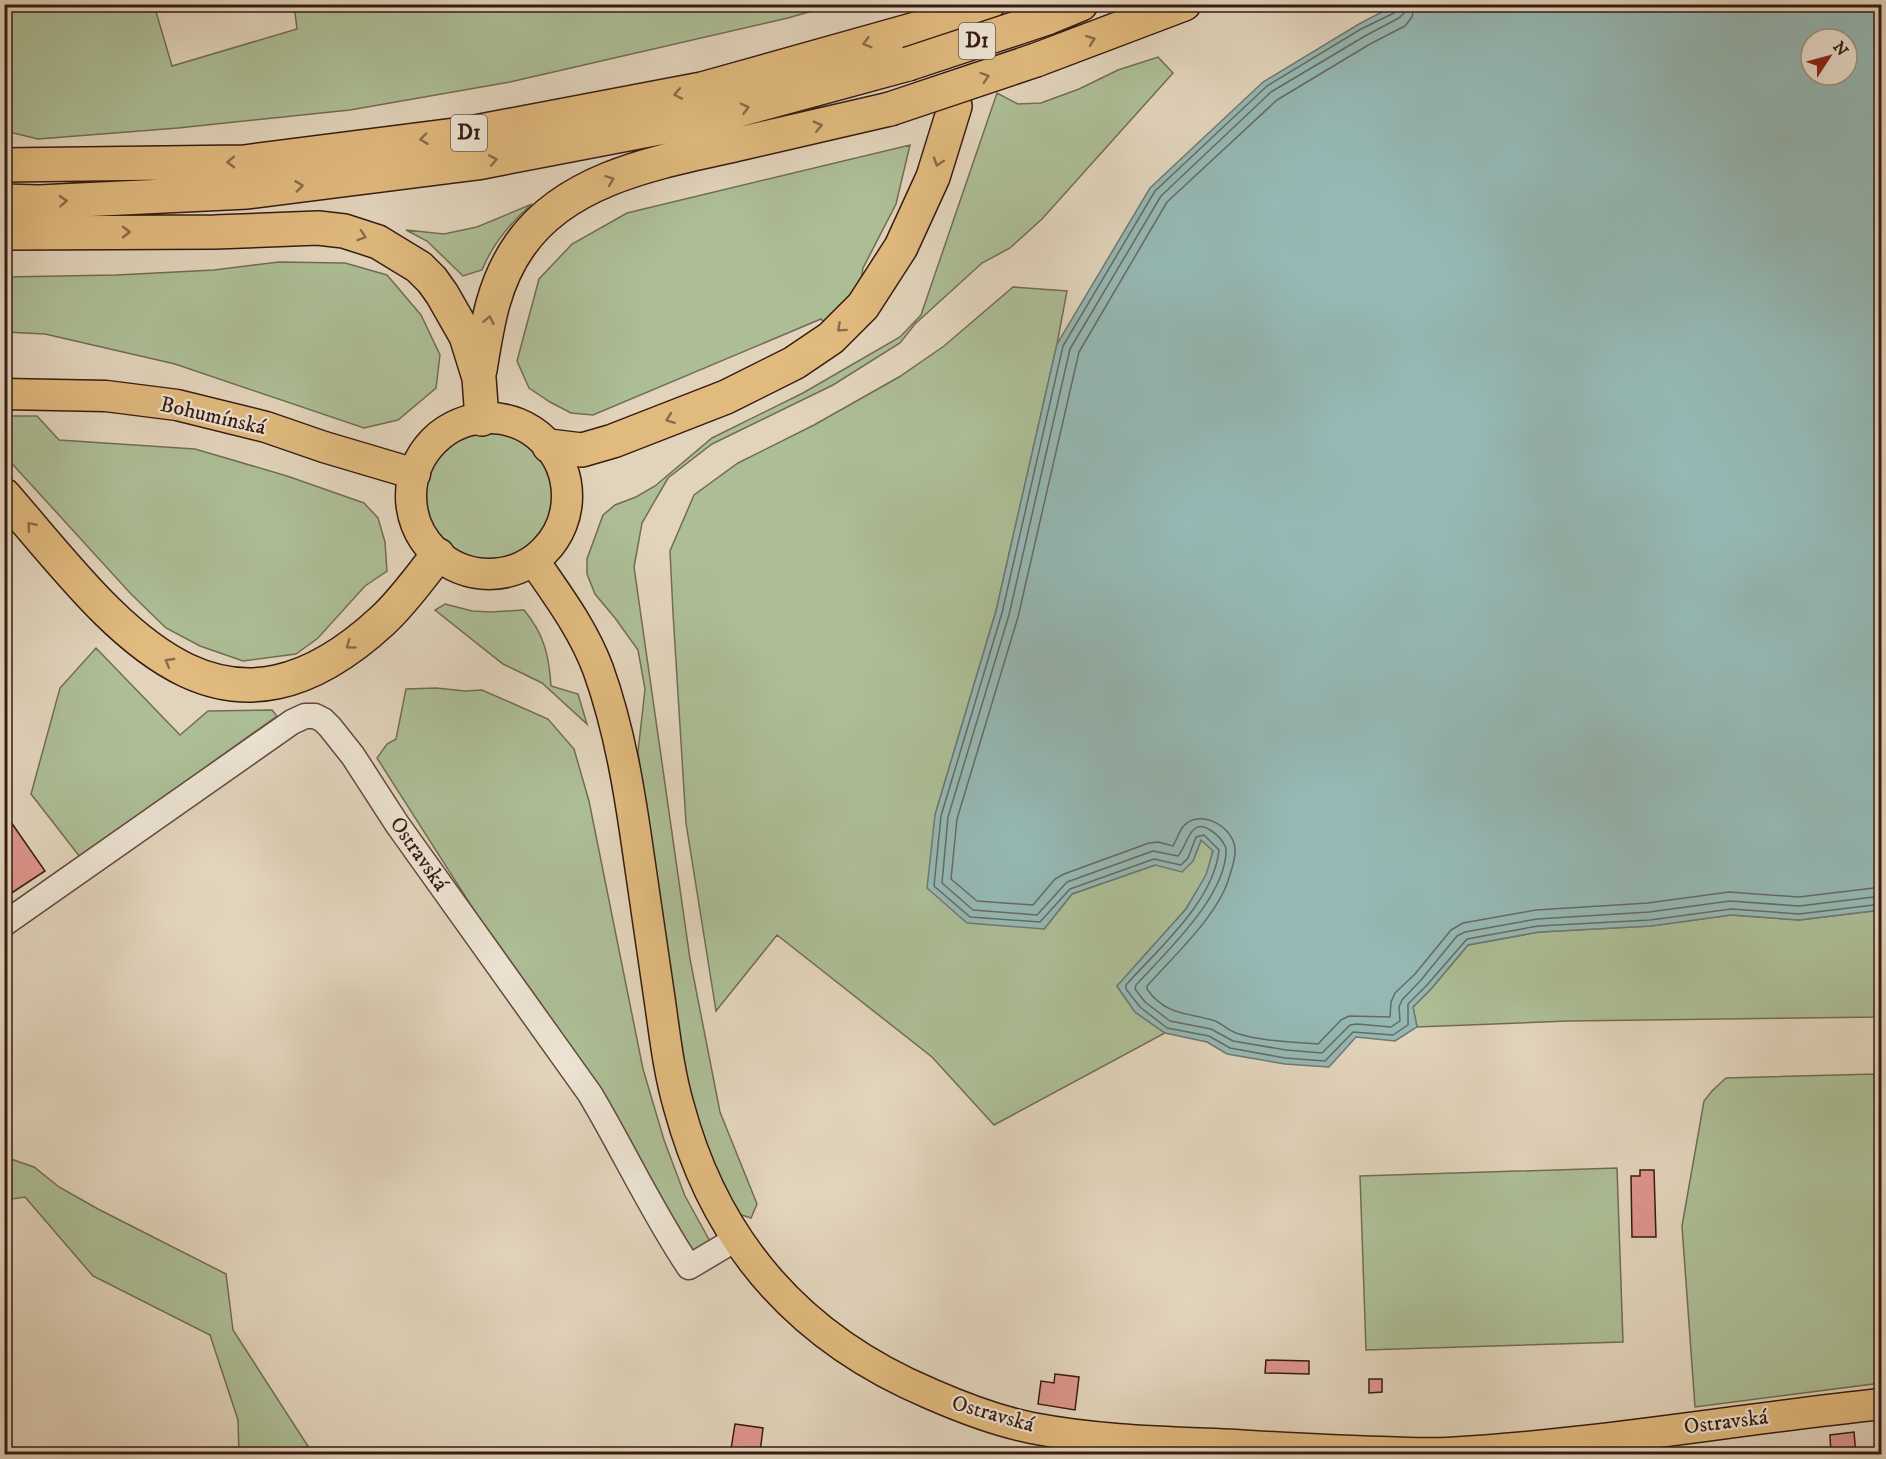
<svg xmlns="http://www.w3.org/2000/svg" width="1886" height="1459" font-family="'IM FELL DW Pica',serif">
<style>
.green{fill:#adbe96;stroke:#726c54;stroke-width:1.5}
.water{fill:#95b8b4;stroke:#6f7973;stroke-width:1.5;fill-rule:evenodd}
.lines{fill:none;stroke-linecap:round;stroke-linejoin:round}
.shore{stroke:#666a62;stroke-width:1.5}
.building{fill:#dd958c;stroke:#371b11;stroke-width:1.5}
.minor-casing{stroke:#62493c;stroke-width:27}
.major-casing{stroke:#371b11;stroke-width:33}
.highway-casing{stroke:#371b11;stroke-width:36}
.minor{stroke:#ece3d3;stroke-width:24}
.major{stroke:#e1ba7e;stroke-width:30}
.highway{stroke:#e1ba7e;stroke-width:33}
.highway-bridge-casing{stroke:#371b11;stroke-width:36;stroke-linecap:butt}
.highway-bridge{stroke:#e1ba7e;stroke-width:33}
.oneway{stroke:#8c6a48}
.labels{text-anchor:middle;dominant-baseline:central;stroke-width:4.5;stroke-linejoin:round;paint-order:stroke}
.shield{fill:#ece3d3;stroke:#6d574b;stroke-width:1.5}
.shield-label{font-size:21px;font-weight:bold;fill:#371b11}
.street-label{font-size:22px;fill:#371b11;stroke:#ece3d3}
</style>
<rect width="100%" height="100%" fill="#e2d4bc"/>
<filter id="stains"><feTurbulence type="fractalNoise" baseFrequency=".00333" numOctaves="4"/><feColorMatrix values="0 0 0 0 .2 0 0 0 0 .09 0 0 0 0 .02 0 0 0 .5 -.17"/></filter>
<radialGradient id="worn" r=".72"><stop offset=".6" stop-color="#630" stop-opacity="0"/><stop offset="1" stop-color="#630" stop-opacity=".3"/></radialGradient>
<path class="green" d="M 5,4 L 154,5 L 172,66 L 297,29 L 294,5 L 833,5 L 788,18 L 510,82 L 350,110 L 178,128 L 38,139 L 5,131 Z
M 1158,57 L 1173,73 L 1042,219 L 1010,248 L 982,263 L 915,324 L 900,343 L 833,385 L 712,444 L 668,478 L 642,523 L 634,567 L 690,959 L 720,1112 L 757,1204 L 751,1218 L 735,1213 L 691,1113 L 663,946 L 638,752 L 645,689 L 638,650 L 615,618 L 595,594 L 587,574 L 587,559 L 603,515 L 615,505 L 636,497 L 655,486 L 712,438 L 803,393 L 900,337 L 921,315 L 997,93 L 1018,104 L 1041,103 L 1079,89 L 1118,70 Z
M 910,145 L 896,204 L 863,268 L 858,300 L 829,329 L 821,319 L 593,415 L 571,413 L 550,402 L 529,388 L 517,361 L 539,279 L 572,244 L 627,213 Z
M 532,204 C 510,223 493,243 482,270 L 463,276 L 427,241 L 406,230 L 444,234 L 477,227 Z
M 279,262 L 345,263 L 387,275 L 421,315 L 440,355 L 436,388 L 398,420 L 364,428 L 175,364 L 45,334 L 5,332 L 5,277 L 117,275 L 214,270 Z
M 1013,287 L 1067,291 L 1057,344 L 996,611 L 935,815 L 1044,929 L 1072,894 L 1155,865 L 1193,861 L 1201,840 L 1213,850 L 1207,875 L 1186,909 L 1117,986 L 1135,1012 L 1165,1033 L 994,1125 L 932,1057 L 777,935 L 716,1011 L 686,823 L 673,613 L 670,551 L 694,495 L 738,463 L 814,425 L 899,377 L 944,346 Z
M 5,416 L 37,416 L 59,440 L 195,449 L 287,476 L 364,503 L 378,518 L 385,542 L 387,571 L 365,586 L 318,638 L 296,654 L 243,661 L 200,646 L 166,628 L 131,594 L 5,456 Z
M420 497a68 68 0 1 1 136 0a68 68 0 1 1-136 0Z
M 445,604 L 472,611 L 491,612 L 524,610 C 544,634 549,655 551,686 L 578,694 L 587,724 L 542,683 L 503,664 L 435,610 Z
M 96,648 L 180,735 L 208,711 L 272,710 L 277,716 L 80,857 L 31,794 L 60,688 Z
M 436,688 L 465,691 L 482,690 L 548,719 L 574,749 L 589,801 L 643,1069 L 664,1140 L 685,1196 L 711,1243 L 701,1251 L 691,1250 L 377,758 L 387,744 L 396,739 L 406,689 Z
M 1881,910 L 1881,1017 L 1568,1021 L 1417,1027 L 1413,1007 L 1431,989 L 1468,945 L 1539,932 L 1651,926 L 1731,915 L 1799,920 Z
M 1877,1074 L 1882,1090 L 1881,1383 L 1695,1407 L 1682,1226 L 1704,1101 L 1712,1091 L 1726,1078 Z
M 5,1157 L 34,1167 L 59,1187 L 98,1209 L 226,1274 L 233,1330 L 313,1454 L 239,1454 L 238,1420 L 210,1335 L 93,1276 L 25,1197 L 5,1200 Z
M 1617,1168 L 1623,1342 L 1366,1350 L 1360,1176 Z"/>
<path class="water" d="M 1397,4 L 1881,5 L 1881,910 L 1799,920 L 1731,915 L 1651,926 L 1539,932 L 1468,945 L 1431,989 L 1413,1007 L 1417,1027 L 1395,1041 L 1356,1037 L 1329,1067 L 1285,1064 L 1227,1054 L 1207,1042 L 1165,1033 L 1135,1012 L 1117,986 L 1186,909 L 1206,875 L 1213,851 L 1201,840 L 1193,861 L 1182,872 L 1155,865 L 1072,894 L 1044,929 L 967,923 L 927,888 L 935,815 L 996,611 L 1057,344 L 1150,188 L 1263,82 L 1359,24 ZM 1811,39 L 1847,39 L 1847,75 L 1811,75 Z"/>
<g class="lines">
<path class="shore" d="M 1398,4 L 1394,13 L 1361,29 L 1267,86 L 1155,191 L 1063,346 L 1002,613 L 941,816 L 934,886 L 970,917 L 1040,922 L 1070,889 L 1154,859 L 1181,865 L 1188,858 L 1196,837 L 1204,835 L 1219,850 C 1214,901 1159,948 1126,985 L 1126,989 L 1140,1007 L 1167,1028 L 1209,1036 L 1230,1048 L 1285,1058 L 1325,1061 L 1353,1032 L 1393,1035 L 1408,1025 L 1408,1004 L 1427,985 L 1467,939 L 1538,926 L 1650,920 L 1731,909 L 1799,914 L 1882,904
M 1405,4 L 1404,13 L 1399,18 L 1365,36 L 1271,92 L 1161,196 L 1070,349 L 1009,615 L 948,817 L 942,883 L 973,910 L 1037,915 L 1067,882 L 1153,851 L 1178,856 C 1187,847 1190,816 1210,830 C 1217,834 1223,841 1226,848 C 1228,895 1165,953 1136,985 L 1135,989 L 1145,1002 L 1170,1021 L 1211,1029 L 1233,1041 L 1286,1050 L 1322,1053 L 1350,1025 L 1357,1024 L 1391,1027 L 1400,1021 L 1399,1007 L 1402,1000 L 1421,980 L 1457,936 L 1465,932 L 1537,919 L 1649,912 L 1730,901 L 1799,906 L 1882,896
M 1415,4 L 1412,17 L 1405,26 L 1370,44 L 1277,100 L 1167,202 L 1079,352 L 1018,617 L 957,819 L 951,879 L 977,901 L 1033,905 L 1055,879 L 1064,874 L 1149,843 L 1158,842 L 1173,846 C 1178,838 1179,828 1187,823 C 1205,810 1234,829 1235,849 C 1236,859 1231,871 1228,881 C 1216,917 1173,957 1147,986 L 1147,989 C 1164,1014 1186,1013 1212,1020 C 1221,1022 1227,1030 1236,1033 C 1259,1041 1293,1042 1318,1044 L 1341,1020 L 1349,1016 L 1390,1017 L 1391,1002 L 1395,993 L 1415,974 L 1451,930 L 1463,923 L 1536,910 L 1648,903 L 1729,892 L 1799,897 L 1882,887"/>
</g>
<path class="building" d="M 4,812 L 45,871 L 4,898 Z
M 1640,1170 L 1654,1170 L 1656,1237 L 1632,1237 L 1631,1176 L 1640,1176 Z
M 1266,1360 L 1309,1361 L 1309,1374 L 1265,1373 Z
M 1055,1374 L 1079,1377 L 1075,1410 L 1038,1404 L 1041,1381 L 1054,1383 Z
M 1369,1379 L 1382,1379 L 1382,1392 L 1369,1393 Z
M 735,1424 L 763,1428 L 760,1453 L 731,1449 Z
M 1854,1432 L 1856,1455 L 1831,1455 L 1830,1435 Z"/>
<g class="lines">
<defs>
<path id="minor" d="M 4,924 L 292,722 L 305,716 L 315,716 L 323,720 L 330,727 L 353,756 L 397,824 L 590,1094 C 624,1151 652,1212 689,1267 L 736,1239"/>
<path id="major" d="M 4,394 L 106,396 L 177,405 L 266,427 L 324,447 L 415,474
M411 496a78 78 0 1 1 156 0a78 78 0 1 1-156 0Z
M 534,561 C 558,596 583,629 598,669 C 620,730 630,794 639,858 C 646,906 653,954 660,1002 C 665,1037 669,1073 679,1107 C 716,1244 800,1339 931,1394 C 963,1408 997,1421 1032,1428 C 1099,1441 1167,1442 1235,1445 C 1283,1448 1332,1451 1380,1452 C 1403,1453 1425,1454 1448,1453 C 1593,1445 1737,1419 1882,1404"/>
<path id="highway" d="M 1047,18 L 1081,4
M 1036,60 L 1184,4
M 4,165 L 244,162 L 470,133 L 702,89 L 923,27 L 988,4
M 4,201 L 39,202 L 247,192 L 477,163 L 706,119 L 908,64
M 4,233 L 215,232 L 318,228 L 344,231 L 378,242 L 419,267 L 432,280 L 442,294 L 466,336 L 479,378 L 482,419
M 480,370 C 487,326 493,283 520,245 C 569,175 665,161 743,143 C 792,132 841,120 890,109
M 549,446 L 582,450 L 613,441 L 726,397 L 794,363 L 831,338 L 863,306 L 901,247 L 933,177 L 955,106
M 4,495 C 111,618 215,775 382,621 C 403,602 420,577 438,555"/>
</defs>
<use href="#minor" class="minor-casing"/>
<use href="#major" class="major-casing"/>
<use href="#highway" class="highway-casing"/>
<use href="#minor" class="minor"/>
<use href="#major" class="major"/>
<use href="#highway" class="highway"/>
<defs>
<path id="highway-bridge" d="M 908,64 L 1047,18
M 890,109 L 1036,60"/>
</defs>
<use href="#highway-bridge" class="highway-bridge-casing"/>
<use href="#highway-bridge" class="highway-bridge"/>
</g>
<defs><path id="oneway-chevron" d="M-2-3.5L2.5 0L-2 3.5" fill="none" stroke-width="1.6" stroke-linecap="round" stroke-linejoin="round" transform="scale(1.5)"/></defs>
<g class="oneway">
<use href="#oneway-chevron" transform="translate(1091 40) rotate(-20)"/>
<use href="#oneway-chevron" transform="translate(867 43) rotate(164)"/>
<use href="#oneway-chevron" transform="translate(985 77) rotate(-18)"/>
<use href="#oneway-chevron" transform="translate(678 94) rotate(169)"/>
<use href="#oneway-chevron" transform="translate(745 108) rotate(-15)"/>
<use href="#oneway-chevron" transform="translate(818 126) rotate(-13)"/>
<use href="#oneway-chevron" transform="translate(424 139) rotate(173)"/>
<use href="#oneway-chevron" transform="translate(493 160) rotate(-11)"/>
<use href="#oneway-chevron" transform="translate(231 162) rotate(179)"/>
<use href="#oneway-chevron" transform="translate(938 162) rotate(108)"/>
<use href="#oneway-chevron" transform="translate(610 180) rotate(-21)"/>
<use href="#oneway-chevron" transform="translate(299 186) rotate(-7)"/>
<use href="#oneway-chevron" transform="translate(63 201) rotate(-3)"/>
<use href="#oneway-chevron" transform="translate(126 232)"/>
<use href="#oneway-chevron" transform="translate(362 236) rotate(18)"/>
<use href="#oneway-chevron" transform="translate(489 320) rotate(-78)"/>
<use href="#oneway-chevron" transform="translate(841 328) rotate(138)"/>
<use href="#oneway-chevron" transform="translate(670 419) rotate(159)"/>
<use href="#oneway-chevron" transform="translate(31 526) rotate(-131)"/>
<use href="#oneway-chevron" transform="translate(350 645) rotate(144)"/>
<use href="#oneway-chevron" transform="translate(169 662) rotate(-150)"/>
</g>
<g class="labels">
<g class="shield">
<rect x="959" y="23" width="36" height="36" rx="4.5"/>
<rect x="451" y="115" width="36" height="36" rx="4.5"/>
</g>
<g class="shield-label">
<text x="977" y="41">D1</text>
<text x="469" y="133">D1</text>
</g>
<g class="street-label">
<text transform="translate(213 416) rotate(13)">Bohumínská</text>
<text transform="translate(419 854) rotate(55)">Ostravská</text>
<text transform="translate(993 1414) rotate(16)">Ostravská</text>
<text transform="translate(1726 1422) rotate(-7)">Ostravská</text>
</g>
</g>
<rect width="1886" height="1459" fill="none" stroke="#e2d4bc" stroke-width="24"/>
<rect x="6" y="6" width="1874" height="1447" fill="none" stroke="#371b11" stroke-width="3"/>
<rect x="12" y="12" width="1862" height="1435" fill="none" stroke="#371b11" stroke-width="1.5"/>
<g transform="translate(1829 57) rotate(54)"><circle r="28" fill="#ece3d3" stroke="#a49385" stroke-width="1.5"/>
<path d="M0-4.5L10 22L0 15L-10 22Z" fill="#8f2418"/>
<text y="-9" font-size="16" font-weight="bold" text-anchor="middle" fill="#371b11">N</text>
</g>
<rect width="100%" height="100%" filter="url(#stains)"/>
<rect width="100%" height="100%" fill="url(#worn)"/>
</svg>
